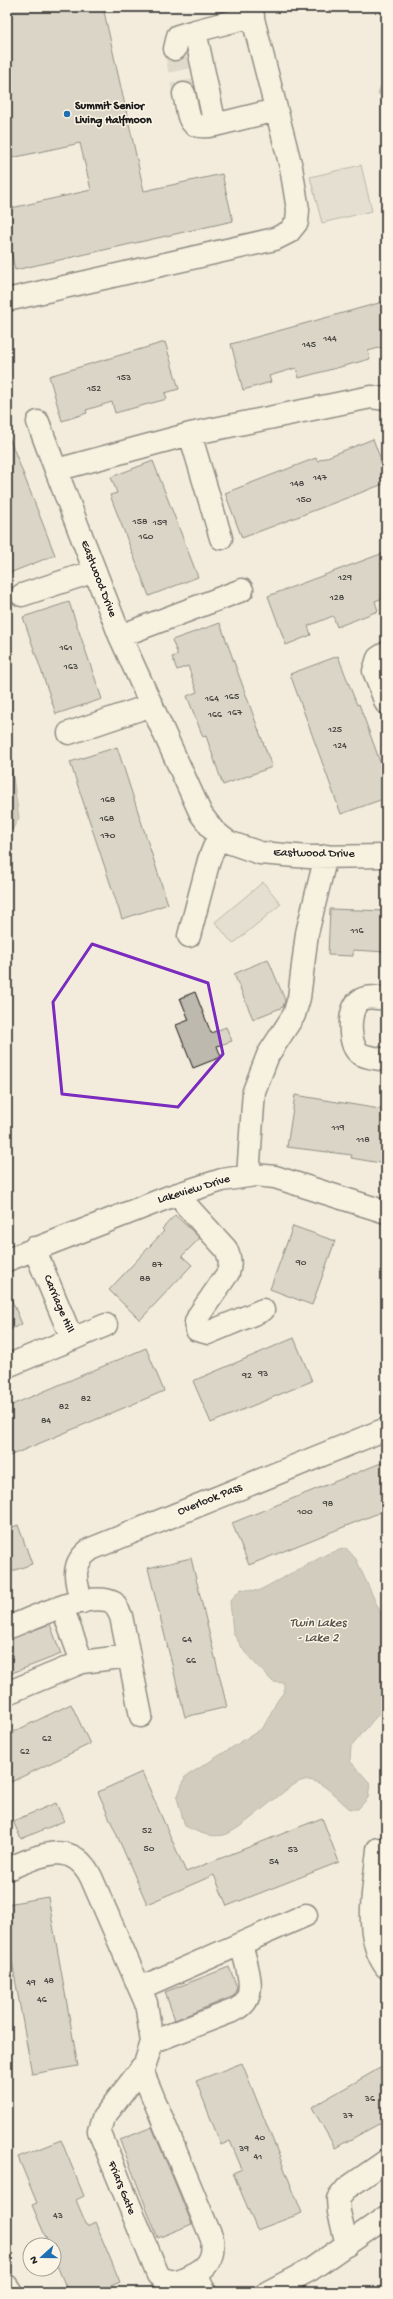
<svg xmlns="http://www.w3.org/2000/svg" width="393" height="2299" font-family="'Gochi Hand',sans-serif">
<style>
.green{fill:#d3cec1;stroke:#78756e}
.water{fill:#aaa59b;stroke:#716e68}
.building{fill:#beb9ae;stroke:#1c1c1c}
.lines{fill:none;stroke-linecap:round;stroke-linejoin:round}
.minor-tunnel{stroke:#c8c2b6;stroke-width:22;stroke-dasharray:22 11;stroke-linecap:butt}
.minor-casing{stroke:#1c1c1c;stroke-width:25}
.minor{stroke:#fcf5e5;stroke-width:22}
.marked{fill:none;stroke:#7b2cbf;stroke-width:3;stroke-linejoin:round}
.poi-dot{fill:#1f6fb2;stroke:#fcf5e5;stroke-width:1.5}
.labels{text-anchor:middle;dominant-baseline:central;stroke-width:3;stroke-linejoin:round;paint-order:stroke}
.number-label{font-size:10px;fill:#444340}
.poi-label{font-size:12px;font-weight:bold;fill:#1c1c1c;stroke:#fcf5e5;text-anchor:start}
.street-label{font-size:12px;fill:#1c1c1c;stroke:#fcf5e5}
.water-label{font-size:13px;font-style:italic;fill:#55534f;stroke:#fcf5e5}
</style>
<rect width="100%" height="100%" fill="#f3ecdd"/>
<filter id="ink" filterUnits="userSpaceOnUse"><feTurbulence type="fractalNoise" baseFrequency=".025" numOctaves="2"/><feDisplacementMap in="SourceGraphic" scale="8" xChannelSelector="R" yChannelSelector="G"/><feConvolveMatrix kernelMatrix="1 2 1 2 8 2 1 2 1" color-interpolation-filters="sRGB"/></filter>
<g filter="url(#ink)">
<path class="green" d="M 361,165 L 372,211 L 322,223 L 310,177 Z
M 263,882 L 281,904 L 233,944 L 215,922 Z"/>
<path class="water" d="M 386,82 L 386,103 L 378,93 L 381,86 Z
M 7,705 L 10,723 L 7,736 L 19,818 L 12,830 L 7,832 Z
M 346,1548 L 356,1559 L 382,1616 L 386,1619 L 386,1709 L 375,1718 L 351,1747 L 350,1761 L 370,1783 L 368,1798 L 358,1809 L 350,1809 C 338,1800 324,1781 308,1780 C 301,1779 294,1785 289,1788 C 273,1799 239,1831 224,1835 C 210,1838 197,1832 185,1826 L 177,1798 L 185,1777 L 263,1728 L 277,1701 L 284,1692 L 284,1683 L 273,1682 L 246,1654 L 233,1633 L 230,1601 L 241,1589 L 258,1591 L 327,1554 Z"/>
<path class="building" d="M 7,7 L 103,7 L 144,191 L 222,174 L 233,221 L 15,270 L 7,234 L 7,209 L 91,190 L 80,143 L 7,159 Z
M 386,301 L 386,346 L 368,351 L 370,359 L 299,378 L 296,368 L 269,376 L 271,382 L 243,390 L 231,344 Z
M 165,342 L 179,389 L 165,393 L 167,399 L 115,413 L 112,402 L 86,410 L 87,413 L 62,421 L 49,376 Z
M 7,432 L 55,555 L 7,574 Z
M 373,439 L 386,473 L 386,483 L 242,538 L 225,493 L 316,458 L 317,461 Z
M 153,461 L 198,577 L 149,596 L 110,495 L 117,493 L 111,477 Z
M 386,552 L 386,597 L 375,601 L 378,611 L 337,627 L 333,616 L 308,626 L 311,635 L 286,645 L 268,596 Z
M 69,602 L 102,699 L 56,714 L 23,617 Z
M 220,623 L 272,767 L 223,785 L 206,736 L 203,737 L 187,696 L 197,692 L 188,666 L 177,670 L 172,657 L 178,655 L 172,640 Z
M 338,656 L 357,705 L 359,704 L 386,778 L 386,798 L 341,814 L 290,674 Z
M 117,747 L 168,904 L 122,919 L 70,762 Z
M 330,909 L 386,911 L 386,952 L 353,950 L 353,956 L 328,955 Z
M 268,959 L 285,1000 L 283,1007 L 253,1019 L 234,974 Z
M 195,992 L 211,1033 L 226,1027 L 232,1041 L 217,1046 L 221,1057 L 193,1068 L 176,1025 L 189,1020 L 180,998 Z
M 295,1095 L 386,1110 L 386,1164 L 351,1158 L 352,1155 L 287,1147 Z
M 175,1215 L 200,1238 L 182,1256 L 192,1265 L 140,1320 L 109,1290 L 164,1231 L 162,1229 Z
M 293,1226 L 335,1241 L 312,1305 L 270,1289 Z
M 7,1289 L 22,1324 L 7,1331 Z
M 294,1338 L 312,1381 L 211,1423 L 193,1381 Z
M 146,1348 L 164,1391 L 7,1457 L 7,1407 Z
M 386,1461 L 386,1510 L 249,1565 L 232,1523 Z
M 18,1525 L 32,1564 L 7,1573 L 7,1529 Z
M 191,1558 L 227,1707 L 185,1717 L 148,1568 Z
M 50,1624 L 61,1654 L 7,1675 L 7,1640 Z
M 71,1704 L 90,1744 L 7,1784 L 7,1735 Z
M 142,1772 L 186,1872 L 322,1818 L 339,1862 L 227,1906 L 214,1875 L 147,1904 L 98,1792 Z
M 56,1803 L 64,1821 L 21,1839 L 13,1821 Z
M 48,1897 L 78,2066 L 32,2074 L 7,1933 L 7,1904 Z
M 229,1967 L 237,1987 L 234,1996 L 175,2020 L 165,1992 Z
M 242,2063 L 302,2213 L 257,2230 L 233,2173 L 242,2169 L 230,2141 L 221,2145 L 196,2081 Z
M 380,2068 L 386,2078 L 386,2120 L 335,2148 L 312,2107 Z
M 152,2127 L 192,2224 L 158,2238 L 120,2140 Z
M 61,2140 L 84,2196 L 76,2200 L 87,2226 L 95,2222 L 120,2282 L 97,2292 L 68,2292 L 54,2258 L 54,2245 L 49,2245 L 32,2205 L 37,2203 L 18,2157 Z"/>
<g class="lines">
<path class="minor-tunnel" d="M 175,49 L 184,94"/>
<defs>
<path id="minor" d="M 253,16 L 195,31 L 215,125 L 276,110
M 175,49 L 178,36 L 195,31
M 184,94 C 190,118 186,131 215,125
M 7,300 L 275,239 L 289,232 L 297,222 L 298,210 L 291,167 L 250,7
M 386,399 L 371,397 L 190,434 L 56,470 L 120,636 L 201,814 L 213,830 L 228,842 L 260,853 L 309,857 L 386,856
M 38,422 L 56,470
M 190,434 L 221,538
M 22,595 L 95,571
M 120,636 L 242,590
M 386,653 L 378,658 L 374,671 L 386,703
M 69,733 L 152,705
M 189,936 L 209,860 L 219,835
M 386,999 C 377,998 366,995 359,1001 C 348,1010 348,1044 359,1053 C 366,1058 377,1058 386,1060
M 248,1176 L 254,1091 L 268,1055 L 294,1015 L 299,998 L 307,933 L 326,856
M 181,1193 L 186,1205 L 226,1249 C 230,1258 231,1264 228,1273 L 199,1315 L 196,1322 L 197,1330 L 208,1333 L 263,1310
M 34,1248 L 72,1339
M 7,1260 L 169,1197 L 222,1180 L 255,1175 L 275,1177 L 386,1212
M 7,1366 L 106,1325
M 82,1602 C 75,1581 70,1563 91,1549 L 386,1429
M 62,1607 L 82,1662
M 7,1628 C 31,1619 91,1589 114,1603 L 121,1616 L 141,1716
M 7,1693 L 82,1662 L 129,1656
M 386,1849 L 378,1849 C 375,1886 362,1934 386,1967
M 7,1869 C 38,1857 71,1837 91,1877 L 146,2003 L 152,2042 L 145,2064 L 103,2118 L 99,2131 L 158,2275 C 171,2287 182,2279 196,2273
M 140,1988 L 306,1915
M 152,2042 L 235,2010 C 261,1998 246,1965 241,1944
M 141,2068 L 212,2239 C 214,2254 211,2265 196,2273 L 205,2292
M 347,2245 L 339,2212 L 338,2199 L 347,2188 L 386,2161
M 7,2286 L 11,2292
M 268,2292 L 310,2270 L 386,2217"/>
</defs>
<use href="#minor" class="minor-casing"/>
<use href="#minor" class="minor"/>
</g>
</g>
<path d="M0 0H393V2299H0ZM 92,944 L 208,983 L 223,1054 L 178,1107 L 62,1094 L 53,1002 Z" fill="#f3ecdd" fill-opacity=".55" fill-rule="evenodd"/>
<path class="marked" d="M 92,944 L 208,983 L 223,1054 L 178,1107 L 62,1094 L 53,1002 Z"/>
<circle class="poi-dot" cx="67" cy="114" r="4"/>
<g class="labels">
<g class="number-label">
<text x="330" y="339">144</text>
<text x="309" y="345">145</text>
<text x="124" y="378">153</text>
<text x="94" y="389">152</text>
<text x="320" y="478">147</text>
<text x="297" y="484">148</text>
<text x="304" y="500">150</text>
<text x="140" y="522">158</text>
<text x="160" y="523">159</text>
<text x="146" y="537">160</text>
<text x="345" y="578">129</text>
<text x="337" y="598">128</text>
<text x="66" y="648">161</text>
<text x="71" y="667">163</text>
<text x="232" y="697">165</text>
<text x="212" y="699">164</text>
<text x="235" y="713">167</text>
<text x="215" y="715">166</text>
<text x="335" y="730">125</text>
<text x="340" y="746">124</text>
<text x="108" y="800">168</text>
<text x="107" y="819">168</text>
<text x="108" y="836">170</text>
<text x="357" y="931">116</text>
<text x="338" y="1128">119</text>
<text x="363" y="1140">118</text>
<text x="301" y="1263">90</text>
<text x="157" y="1265">87</text>
<text x="145" y="1279">88</text>
<text x="263" y="1374">93</text>
<text x="247" y="1376">92</text>
<text x="86" y="1399">82</text>
<text x="64" y="1407">82</text>
<text x="46" y="1421">84</text>
<text x="328" y="1504">98</text>
<text x="305" y="1512">100</text>
<text x="187" y="1640">64</text>
<text x="191" y="1661">66</text>
<text x="47" y="1739">62</text>
<text x="25" y="1752">62</text>
<text x="147" y="1831">52</text>
<text x="149" y="1849">50</text>
<text x="293" y="1850">53</text>
<text x="274" y="1862">54</text>
<text x="49" y="1981">48</text>
<text x="31" y="1983">49</text>
<text x="42" y="2000">46</text>
<text x="370" y="2099">36</text>
<text x="348" y="2116">37</text>
<text x="260" y="2138">40</text>
<text x="244" y="2149">39</text>
<text x="258" y="2157">41</text>
<text x="58" y="2216">43</text>
</g>
<g class="poi-label">
<text x="75" y="107">Summit Senior<tspan x="75" dy="14">Living Halfmoon</tspan></text>
</g>
<g class="street-label">
<text transform="translate(98 579) rotate(69)">Eastwood Drive</text>
<text transform="translate(314 854) rotate(1)">Eastwood Drive</text>
<text transform="translate(194 1190) rotate(-17)">Lakeview Drive</text>
<text transform="translate(58 1304) rotate(67)">Carriage Hill</text>
<text transform="translate(210 1500) rotate(-22)">Overlook Pass</text>
<text transform="translate(121 2188) rotate(68)">Friars Gate</text>
</g>
<g class="water-label">
<text x="318" y="1623">Twin Lakes<tspan x="318" dy="15">- Lake 2</tspan></text>
</g>
</g>
<rect width="393" height="2299" fill="none" stroke="#fcf5e5" stroke-width="24"/>
<rect x="12" y="12" width="369" height="2275" fill="none" stroke="#1c1c1c" stroke-width="1.5" filter="url(#ink)"/>
<g transform="translate(42 2257) rotate(249)"><circle r="19" fill="#fcf5e5" stroke="#a29e95"/>
<path d="M0-3L7 15L0 10L-7 15Z" fill="#1f6fb2"/>
<text y="-6" font-size="11" font-weight="bold" text-anchor="middle" fill="#1c1c1c">N</text>
</g>
</svg>
